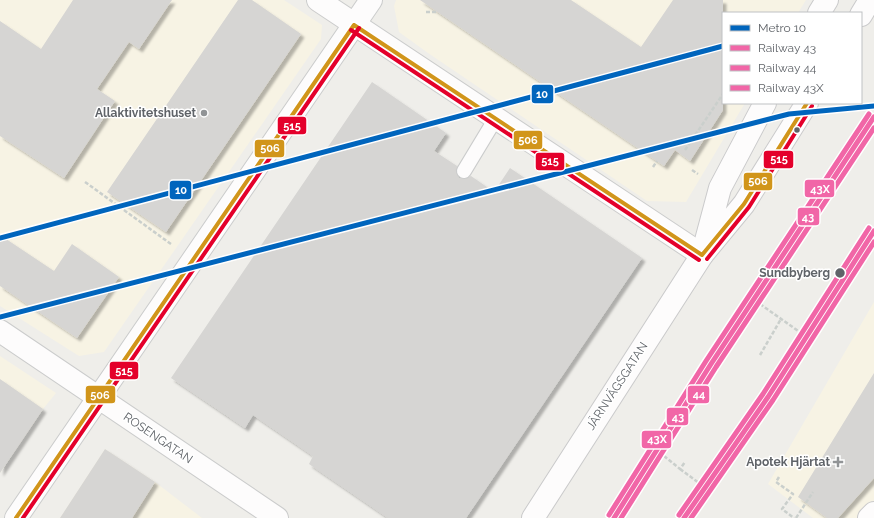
<svg xmlns="http://www.w3.org/2000/svg" width="874" height="518" font-family="Raleway,sans-serif">
<style>
.commercial{fill:#f7f3e4}
.building{fill:#d6d5d3;filter:url(#shadow)}
.lines{fill:none;stroke-linecap:round;stroke-linejoin:round}
.lane-casing{stroke:#cbcccc;stroke-width:16}
.street-casing{stroke:#cbcccc;stroke-width:24}
.secondary-casing{stroke:#cacacb;stroke-width:24}
.path{stroke:#cacfcc;stroke-width:2.5;stroke-dasharray:4 2;stroke-linecap:butt}
.lane{stroke:#fdfcfc;stroke-width:14}
.street{stroke:#fdfcfc;stroke-width:22}
.secondary{stroke:#fdfcfc;stroke-width:22}
.bus-1-casing{stroke:#fff;stroke-width:7}
.bus-2-casing{stroke:#fff;stroke-width:7}
.bus-1{stroke:#d1951a;stroke-width:4}
.bus-2{stroke:#e4002b;stroke-width:4}
.rail-1-casing{stroke:#fff;stroke-width:8}
.rail-2-casing{stroke:#fff;stroke-width:8}
.rail-3-casing{stroke:#fff;stroke-width:8}
.rail-1{stroke:#f166a7;stroke-width:5}
.rail-2{stroke:#f166a7;stroke-width:5}
.rail-3{stroke:#f166a7;stroke-width:5}
.metro-1-casing{stroke:#fff;stroke-width:8}
.metro-1{stroke:#0065bd;stroke-width:5}
.poi-dot{fill:#919496;stroke:#fff;stroke-width:1.5}
.bus-dot{fill:#5f6368;stroke:#fff;stroke-width:1.5}
.labels{text-anchor:middle;dominant-baseline:central;stroke-width:3;stroke-linejoin:round;paint-order:stroke}
.poi-label{font-size:12px;font-weight:bold;fill:#5f6368;stroke:#fff;text-anchor:end}
.stop-label{font-size:12px;font-weight:bold;fill:#5f6368;stroke:#fff;text-anchor:end}
.street-label{font-size:12px;fill:#5f6368;stroke:#fff}
.line-badge{stroke:#fff;stroke-width:1.5}
.badge-label{font-size:11px;text-anchor:middle;font-weight:bold;fill:#fff}
</style>
<defs>
<filter id="shadow"><feDropShadow dx="3.5" dy="3.5" stdDeviation="1" flood-color="#0004"/></filter>
</defs>
<rect width="100%" height="100%" fill="#efeeea"/>
<path class="commercial" d="M 0,0 L 284,0 L 322,25 L 321,39 L 104,352 L 79,356 L 0,306 Z
M 396,0 L 806,0 L 798,13 L 723,13 L 723,103 L 745,103 L 686,202 L 647,201 L 428,53 L 399,32 L 394,6 Z
M 874,302 L 874,502 L 859,518 L 813,518 L 768,484 Z
M 0,356 L 56,393 L 43,409 L 0,473 Z
M 105,449 L 155,482 L 202,518 L 60,518 Z"/>
<path class="building" d="M 73,0 L 172,0 L 139,49 L 129,42 L 97,89 L 115,101 L 64,178 L 0,136 L 0,21 L 41,49 Z
M 238,0 L 252,0 L 301,34 L 166,232 L 107,192 Z
M 420,0 L 571,0 L 641,47 L 673,0 L 723,0 L 723,110 L 690,161 L 675,150 L 664,166 Z
M 372,82 L 446,133 L 434,151 L 457,166 L 456,171 L 459,178 L 464,179 L 471,176 L 494,192 L 510,168 L 642,258 L 466,518 L 388,518 L 309,464 L 313,456 L 253,415 L 245,428 L 171,378 Z
M 0,235 L 54,271 L 72,244 L 119,277 L 77,338 L 0,286 Z
M 874,373 L 874,478 L 838,518 L 827,518 L 798,497 Z
M 0,379 L 43,409 L 0,473 Z
M 105,449 L 155,482 L 132,518 L 60,518 Z"/>
<g class="lines">
<defs>
<path id="lane" d="M 464,171 L 496,118"/>
<path id="street" d="M 318,0 L 702,255
M 0,331 L 277,518
M 16,518 L 371,0"/>
<path id="secondary" d="M 819,13 L 827,0
M 861,15 L 870,0
M 704,248 L 720,188 L 765,103
M 533,518 L 702,255 L 744,204 L 807,103
M 869,518 L 874,513"/>
</defs>
<use href="#lane" class="lane-casing"/>
<use href="#street" class="street-casing"/>
<use href="#secondary" class="secondary-casing"/>
<path class="path" d="M 426,12 L 437,12
M 685,150 L 723,94
M 653,167 L 657,161
M 692,170 L 698,174
M 85,182 L 171,244
M 760,304 L 801,333
M 760,355 L 781,319
M 664,456 L 680,469 L 685,462
M 680,469 L 699,483
M 779,477 L 776,482 L 793,494 L 782,509 L 794,518
M 796,518 L 813,492"/>
<use href="#lane" class="lane"/>
<use href="#street" class="street"/>
<use href="#secondary" class="secondary"/>
<defs>
<path id="bus-1" d="M 354,25 L 702,255
M 702,255 L 744,204 L 807,103
M 16,518 L 354,25"/>
<path id="bus-2" d="M 351,30 L 699,260
M 707,259 L 749,207 L 812,106
M 23,518 L 359,28"/>
</defs>
<use href="#bus-1" class="bus-1-casing"/>
<use href="#bus-2" class="bus-2-casing"/>
<use href="#bus-1" class="bus-1"/>
<use href="#bus-2" class="bus-2"/>
<defs>
<path id="rail-1" d="M 614,518 L 711,364 L 874,117
M 684,518 L 768,397 L 874,231"/>
<path id="rail-2" d="M 621,518 L 716,367 L 874,128
M 691,518 L 773,400 L 874,242"/>
<path id="rail-3" d="M 609,515 L 706,361 L 869,114
M 679,515 L 763,394 L 869,228"/>
</defs>
<use href="#rail-1" class="rail-1-casing"/>
<use href="#rail-2" class="rail-2-casing"/>
<use href="#rail-3" class="rail-3-casing"/>
<use href="#rail-1" class="rail-1"/>
<use href="#rail-2" class="rail-2"/>
<use href="#rail-3" class="rail-3"/>
<defs>
<path id="metro-1" d="M 0,238 L 723,46
M 0,317 L 789,114 L 874,106"/>
</defs>
<use href="#metro-1" class="metro-1-casing"/>
<use href="#metro-1" class="metro-1"/>
</g>
<g class="poi-dot">
<circle cx="204" cy="113" r="4"/>
<path d="M836 456h4v4h4v4h-4v4h-4v-4h-4v-4h4z"/>
</g>
<g class="bus-dot">
<circle cx="797" cy="130" r="3.5"/>
<circle cx="840" cy="273" r="5.5"/>
</g>
<g class="labels">
<g class="poi-label">
<text x="196" y="113">Allaktivitetshuset</text>
<text x="830" y="462">Apotek Hjärtat</text>
</g>
<g class="stop-label">
<text x="830" y="273">Sundbyberg</text>
</g>
<g class="street-label">
<text transform="translate(617 386) rotate(-57)">JÄRNVÄGSGATAN</text>
<text transform="translate(158 438) rotate(34)">ROSENGATAN</text>
</g>
</g>
<g class="line-badge">
<rect x="531" y="84" width="23" height="20" rx="4" fill="#0065bd"/>
<rect x="277" y="116" width="30" height="19" rx="4" fill="#e4002b"/>
<rect x="513" y="130" width="30" height="20" rx="4" fill="#d1951a"/>
<rect x="254" y="139" width="31" height="19" rx="4" fill="#d1951a"/>
<rect x="763" y="150" width="31" height="19" rx="4" fill="#e4002b"/>
<rect x="535" y="152" width="30" height="19" rx="4" fill="#e4002b"/>
<rect x="743" y="172" width="30" height="19" rx="4" fill="#d1951a"/>
<rect x="804" y="179" width="31" height="19" rx="4" fill="#f166a7"/>
<rect x="169" y="180" width="23" height="20" rx="4" fill="#0065bd"/>
<rect x="797" y="207" width="23" height="19" rx="4" fill="#f166a7"/>
<rect x="109" y="361" width="30" height="19" rx="4" fill="#e4002b"/>
<rect x="687" y="385" width="23" height="19" rx="4" fill="#f166a7"/>
<rect x="85" y="385" width="31" height="19" rx="4" fill="#d1951a"/>
<rect x="666" y="407" width="23" height="19" rx="4" fill="#f166a7"/>
<rect x="641" y="430" width="31" height="19" rx="4" fill="#f166a7"/>
</g>
<g class="badge-label">
<text x="542" y="98">10</text>
<text x="292" y="130">515</text>
<text x="528" y="144">506</text>
<text x="270" y="152">506</text>
<text x="779" y="163">515</text>
<text x="550" y="165">515</text>
<text x="758" y="185">506</text>
<text x="820" y="193">43X</text>
<text x="181" y="194">10</text>
<text x="808" y="221">43</text>
<text x="124" y="375">515</text>
<text x="699" y="398">44</text>
<text x="100" y="399">506</text>
<text x="678" y="421">43</text>
<text x="657" y="443">43X</text>
</g>
<rect x="722" y="12" width="140" height="92" fill="#ffffff" stroke="#bfc1c3"/>
<rect x="730" y="25" width="20" height="6" fill="#0065bd" stroke="#bfc1c3"/>
<text x="758" y="32" font-size="12" fill="#5f6368">Metro 10</text>
<rect x="730" y="45" width="20" height="6" fill="#f166a7" stroke="#bfc1c3"/>
<text x="758" y="52" font-size="12" fill="#5f6368">Railway 43</text>
<rect x="730" y="65" width="20" height="6" fill="#f166a7" stroke="#bfc1c3"/>
<text x="758" y="72" font-size="12" fill="#5f6368">Railway 44</text>
<rect x="730" y="85" width="20" height="6" fill="#f166a7" stroke="#bfc1c3"/>
<text x="758" y="92" font-size="12" fill="#5f6368">Railway 43X</text>
</svg>
